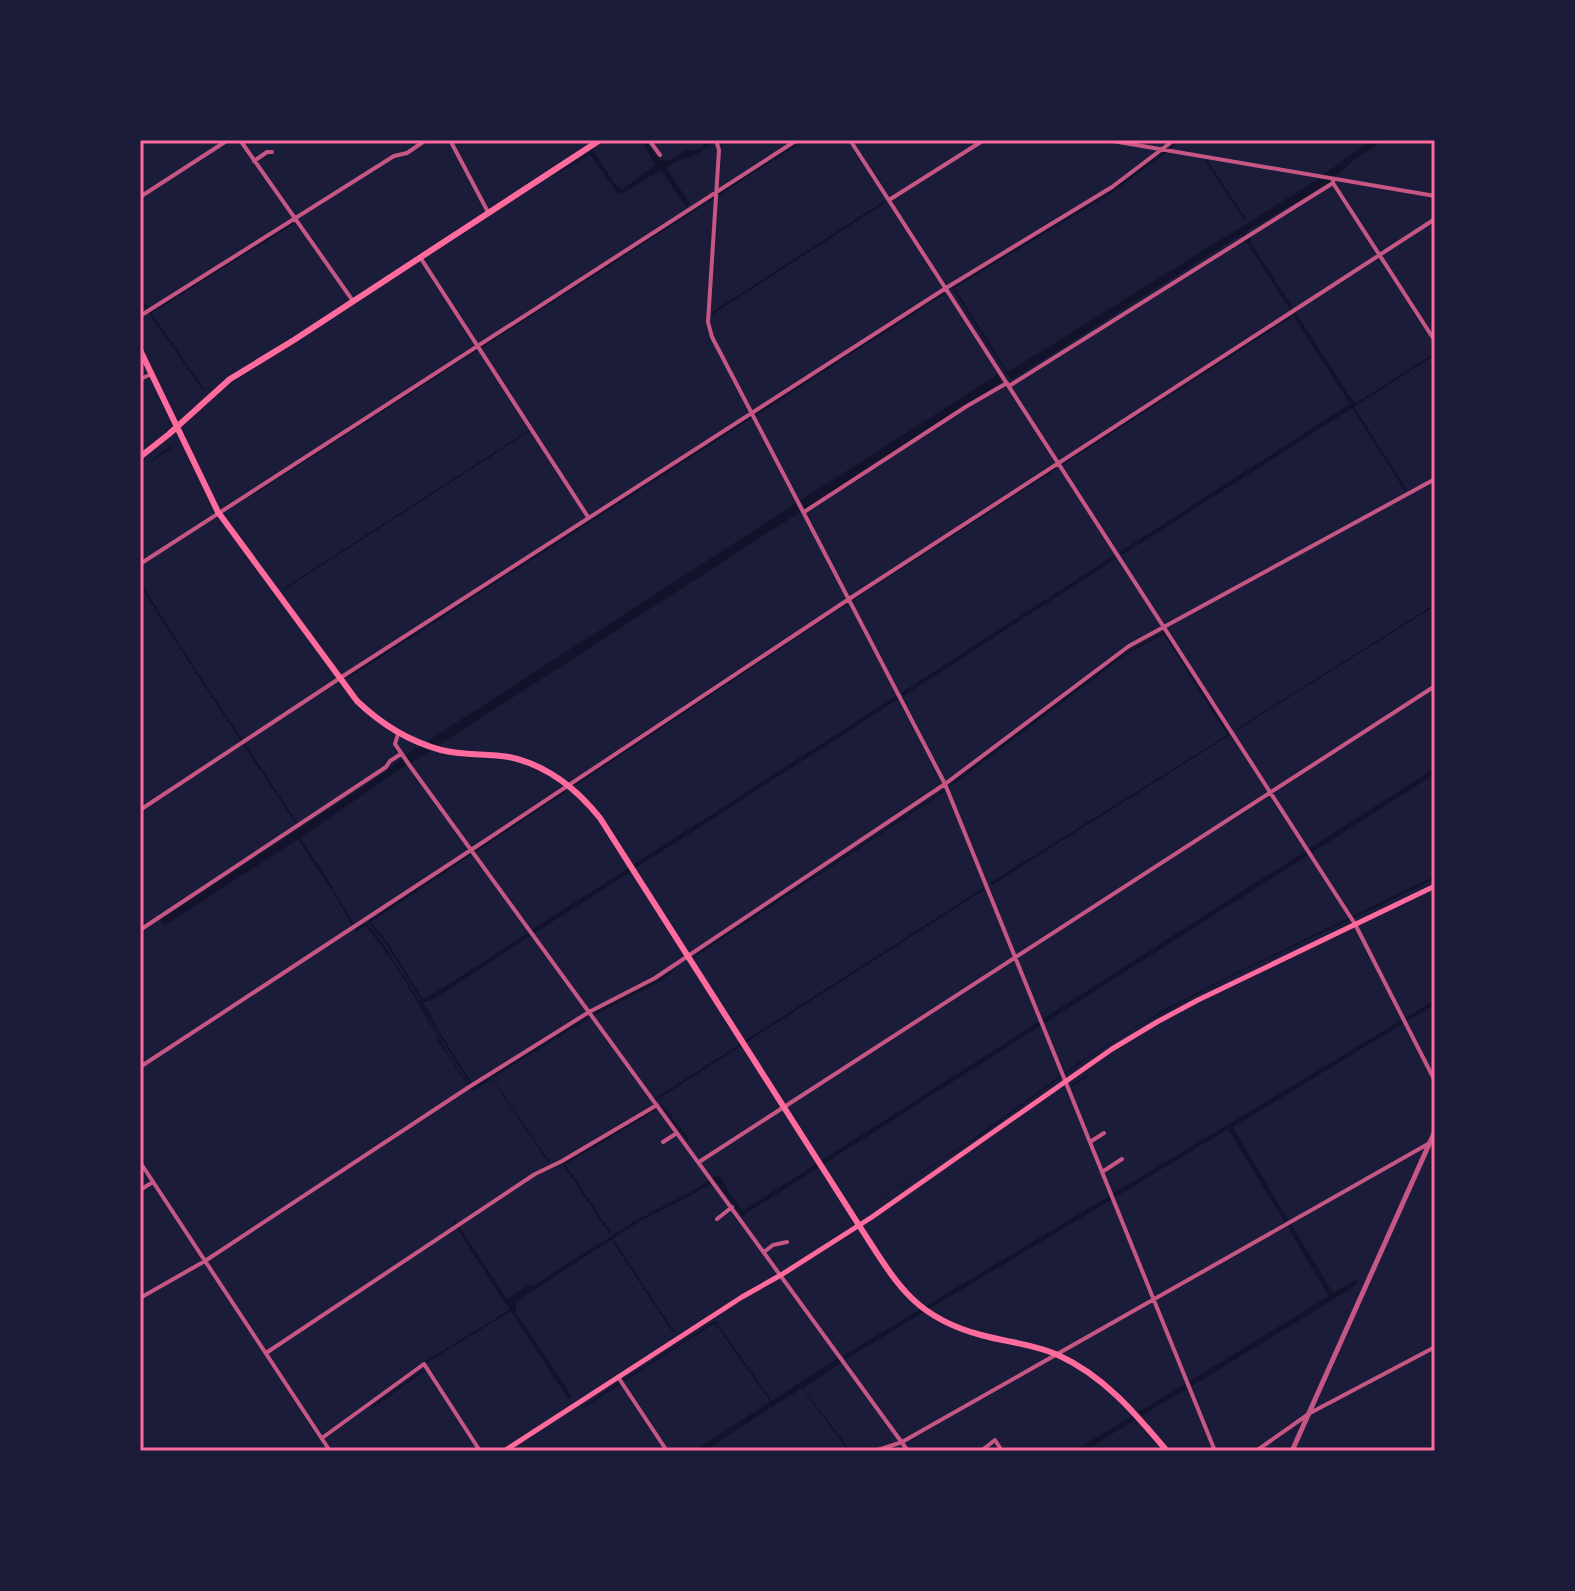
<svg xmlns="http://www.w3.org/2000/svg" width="1575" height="1591" font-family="'DejaVu Sans',sans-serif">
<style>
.water{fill:#12122b}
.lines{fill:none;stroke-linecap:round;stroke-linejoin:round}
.stream{stroke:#12122b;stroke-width:2}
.minor{stroke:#c65784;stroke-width:4}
.tertiary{stroke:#c65784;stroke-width:5}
.secondary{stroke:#ff6b9d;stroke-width:5}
.primary{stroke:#ff6b9d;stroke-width:6}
.neatline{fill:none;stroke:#ff6b9d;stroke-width:3}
</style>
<rect width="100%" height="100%" fill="#1b1b3a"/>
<path class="water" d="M 641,140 L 646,140 L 660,160 C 669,162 678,157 684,151 C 693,150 704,151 706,140 L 713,140 L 714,142 L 696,155 L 679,160 L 668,166 L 667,169 L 690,204 L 686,207 L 662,172 L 659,171 L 632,188 L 618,194 L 590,154 L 560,172 L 559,171 L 593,150 L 617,187 L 623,189 L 655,165 Z
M 1371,140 L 1385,140 L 1355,159 L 1327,184 L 1244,233 L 1247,239 L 1250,237 L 1252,240 L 1250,242 L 1293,308 L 1290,310 L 1248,244 L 1246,244 L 1243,241 L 1246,239 L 1242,234 L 1011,380 L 952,288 L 954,287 L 1008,372 L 1318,179 Z
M 884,201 L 885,203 L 713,314 L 712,312 Z
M 1296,313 L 1348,394 L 1356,403 L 1435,353 L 1435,355 L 1354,407 L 1407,490 L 1405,491 L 1352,408 L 1122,555 L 1120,552 L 1350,404 L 1293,315 Z
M 997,375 L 1001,382 L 806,509 L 801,500 Z
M 529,430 L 530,431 L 284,590 L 284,588 Z
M 795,504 L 800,512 L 411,763 L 406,755 Z
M 1113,556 L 1115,559 L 903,696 L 901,693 Z
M 1435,604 L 1435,606 L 1237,730 L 1236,729 Z
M 896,696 L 898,699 L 535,933 L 532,930 Z
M 1229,734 L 1230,735 L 992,885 L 990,883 Z
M 401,759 L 406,765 L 300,838 L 326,877 L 356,928 L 366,923 L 381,940 L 419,1000 L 435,993 L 528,933 L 530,936 L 432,1000 L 421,1003 L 441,1043 L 472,1089 L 492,1078 L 550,1162 L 548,1162 L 492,1079 L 472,1091 C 460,1074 448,1056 438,1038 C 416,1000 395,959 365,926 L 356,932 L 331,889 L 298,839 L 164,926 L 160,920 L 384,773 Z
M 1435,768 L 1435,774 L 742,1216 L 716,1182 L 640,1221 L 517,1301 L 515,1303 L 517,1309 L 515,1312 L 572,1396 L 568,1399 L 454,1224 L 454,1219 L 507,1299 L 529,1285 L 534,1285 L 635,1221 L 691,1192 L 719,1175 L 725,1184 L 726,1188 L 743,1211 Z
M 1435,876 L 1435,878 L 1418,887 L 1228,978 L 1138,1026 L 1086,1059 L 983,1134 L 839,1225 L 973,1139 L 1078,1063 L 1163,1010 L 1237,972 Z
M 983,888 L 984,890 L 652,1103 L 651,1101 Z
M 1435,1000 L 1435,1004 L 1233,1127 L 1288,1220 L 1285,1222 L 1228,1129 L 846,1359 L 843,1356 Z
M 1291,1224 L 1333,1293 L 1358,1279 L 1357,1283 L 1352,1288 L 1192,1386 L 1190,1381 L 1329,1296 L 1287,1226 Z
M 838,1358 L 842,1362 L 803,1388 L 851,1451 L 848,1451 L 803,1389 L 800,1389 L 704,1451 L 694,1451 Z
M 1185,1384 L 1186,1389 L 1084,1451 L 1074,1451 Z"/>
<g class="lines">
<path class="stream" d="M 1170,148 L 1180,140
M 1206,160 L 1245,219
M 954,287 L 1111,192 L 1165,152
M 140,298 L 148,309
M 203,389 L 150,313 L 293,223
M 153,460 L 171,447
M 251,495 L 803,140
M 141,585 L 178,644 L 297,824
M 348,677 L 944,293
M 576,784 L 847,603 L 1290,317
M 951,785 L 1126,653 L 1164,633 L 1228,734
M 693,957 L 944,791
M 421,998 L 384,939 L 369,922 L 564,792
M 422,1002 L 442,1038 L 474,1088 L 589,1017
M 594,1014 L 660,980 L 671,972
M 438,1039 L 448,1054
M 1071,1086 L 1087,1076
M 663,1107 L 688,1140
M 610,1233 L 564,1164 L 656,1109
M 614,1242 L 673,1331
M 426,1362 L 511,1310
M 624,1380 L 715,1322 L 771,1401
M 372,1407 L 423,1371
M 582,1408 L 620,1383"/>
<path class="minor" d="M 240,140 L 353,301
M 450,140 L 488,212
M 649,140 L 660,155
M 716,140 L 719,150 L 708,322 L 712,337 L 945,784 L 1215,1451
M 850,140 L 1355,924 L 1435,1081
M 1107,140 L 1435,196
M 254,161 L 267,152 L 272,152
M 1333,180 L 1333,183 L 1435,341
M 140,197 L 228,140
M 889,200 L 984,140
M 420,257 L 588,517
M 140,316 L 394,156 L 407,153 L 426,140
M 140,379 L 152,374
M 1009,386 L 1333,183
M 804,512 L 967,406 L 1007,383
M 140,564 L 797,140
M 398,734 L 395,744 L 410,766 L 908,1451
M 140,810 L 340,678 L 946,288 L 1112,187 L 1174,140
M 140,930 L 386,767 L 390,761 L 401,754
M 140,1067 L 471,850 L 849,599 L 1435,219
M 663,1142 L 677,1133
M 1090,1142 L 1104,1133
M 140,1162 L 330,1451
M 699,1162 L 1435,686
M 1102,1172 L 1122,1159
M 140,1190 L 153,1182
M 717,1219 L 732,1207
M 764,1252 L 773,1245 L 787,1242
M 140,1298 L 205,1261 L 469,1087 L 589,1012 L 655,978 L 945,784 L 1129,646 L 1435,479
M 266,1353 L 535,1174 L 562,1161 L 657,1105
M 618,1377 L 667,1451
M 322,1438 L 424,1364 L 480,1451
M 875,1451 L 902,1442 L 1435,1140
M 981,1451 L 995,1440 L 1002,1451
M 1256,1451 L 1310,1413 L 1435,1347"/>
<path class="tertiary" d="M 1292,1451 L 1435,1131"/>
<path class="secondary" d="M 504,1451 L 742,1297 L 781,1275 L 872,1217 L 1112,1049 L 1157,1022 L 1198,1000 L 1435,886"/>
<path class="primary" d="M 140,350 L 218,512 L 357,701 C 382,725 408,741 441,750 C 463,756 487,753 509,757 C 547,765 576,788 600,818 L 862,1230 C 897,1284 914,1317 981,1335 C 1006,1342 1034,1344 1058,1355 C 1104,1376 1135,1413 1167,1451
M 140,457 L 169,434 L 230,379 L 294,340 L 600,140"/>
</g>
<rect width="1575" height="1591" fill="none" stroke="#1b1b3a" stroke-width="284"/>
<rect x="142" y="142" width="1291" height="1307" class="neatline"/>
</svg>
